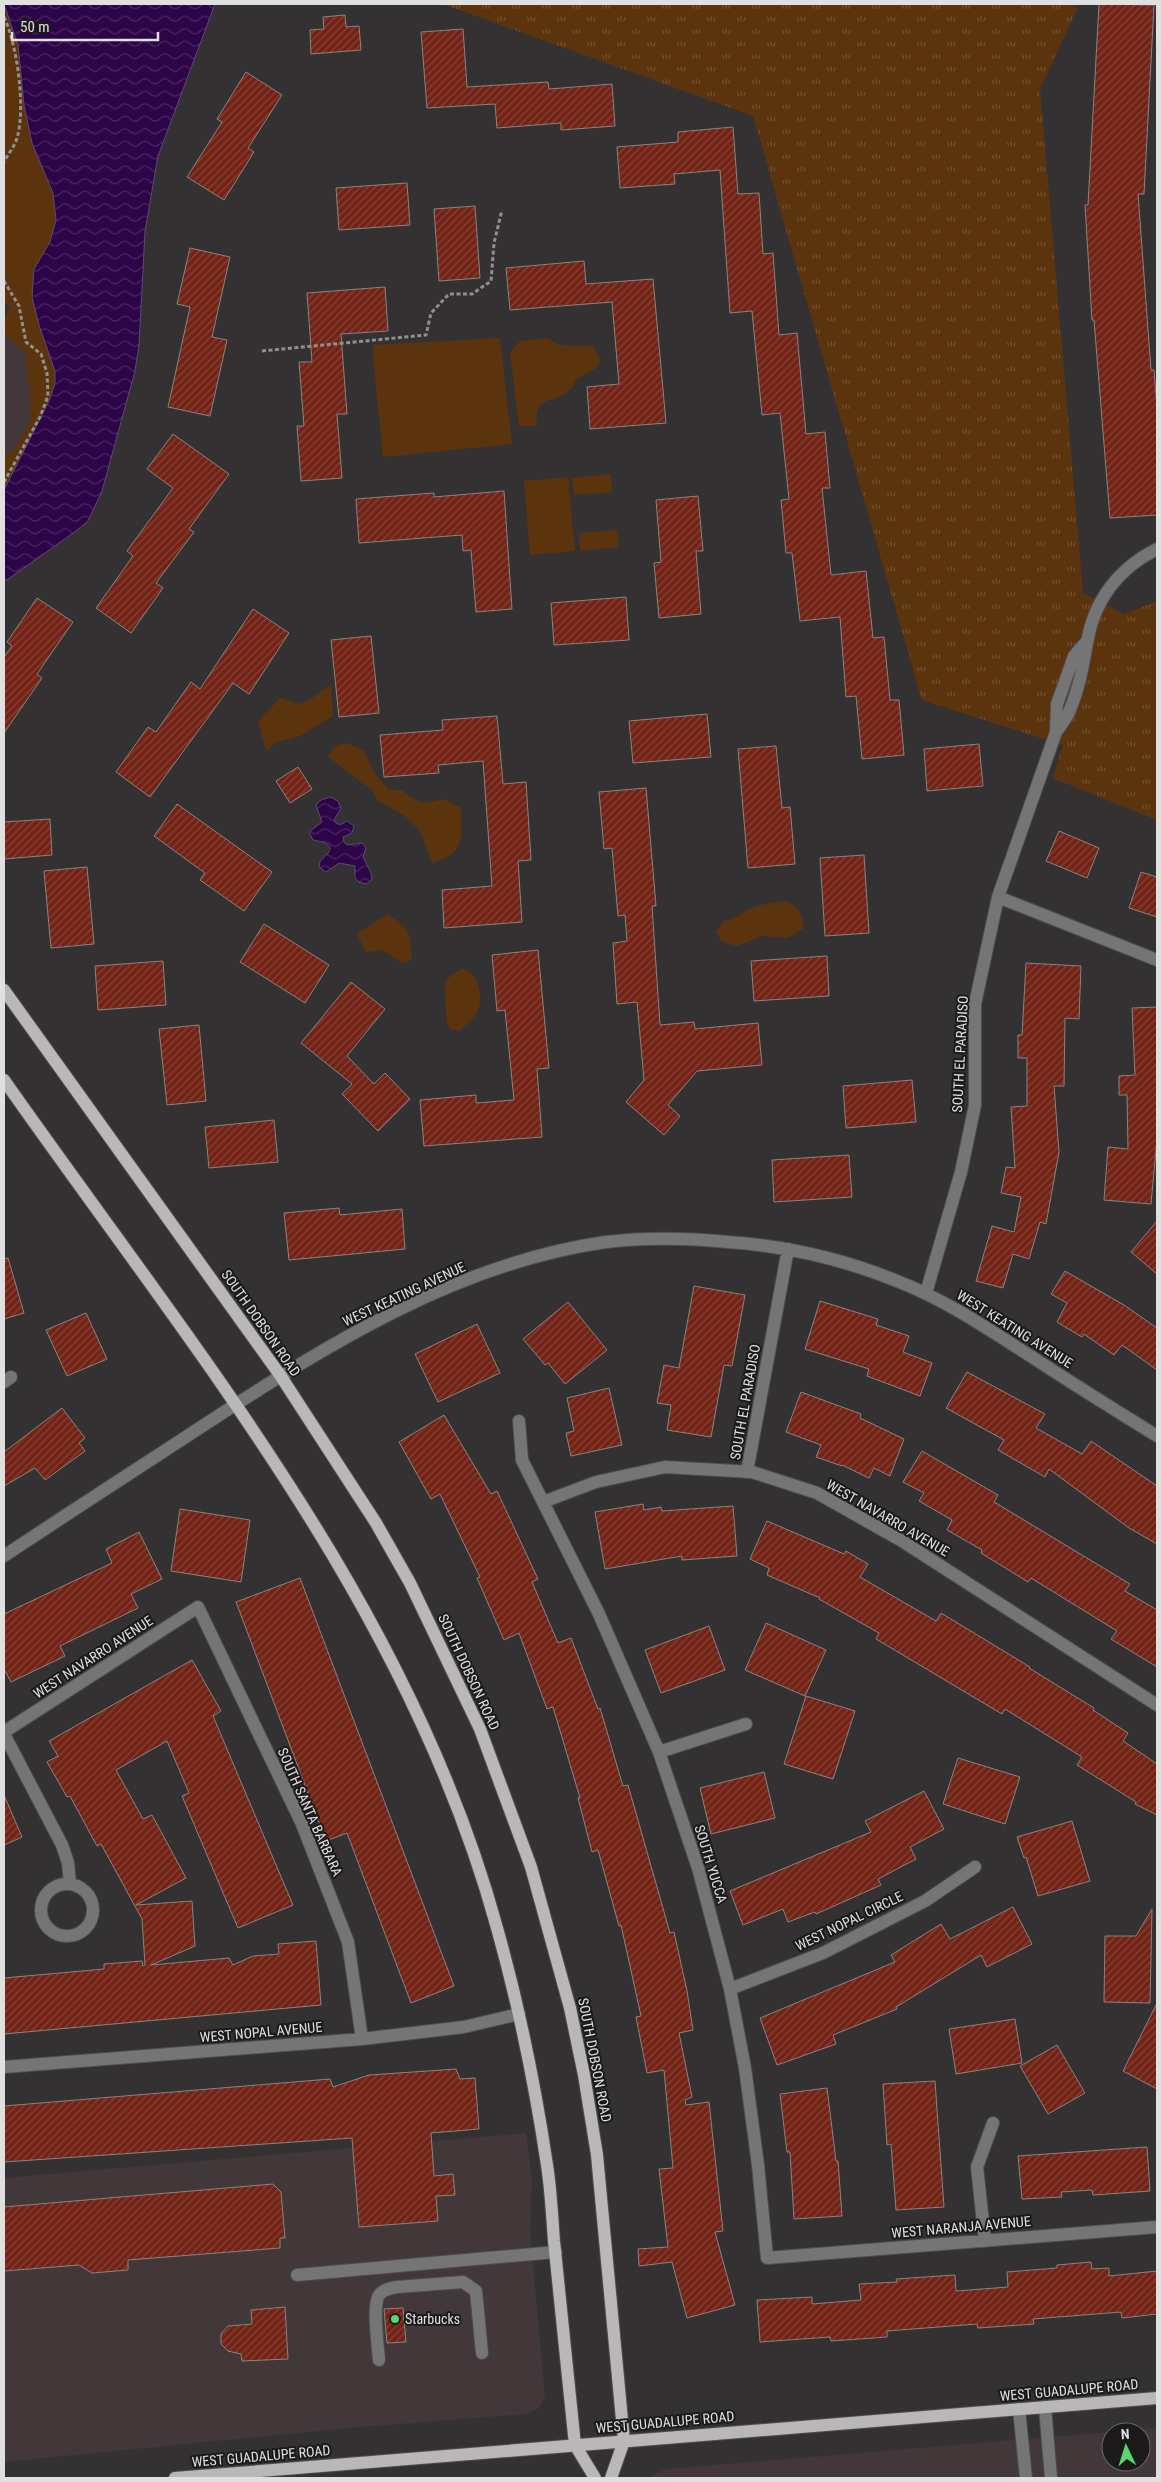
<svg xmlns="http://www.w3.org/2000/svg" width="1161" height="2482" font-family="'Roboto Condensed',sans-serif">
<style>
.built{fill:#42383a}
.grass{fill:url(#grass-tufts)}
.park{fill:#5b340e}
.water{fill:url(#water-waves);stroke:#624676}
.building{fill:url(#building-hatch);stroke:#888584}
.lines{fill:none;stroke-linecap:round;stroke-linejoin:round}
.minor-casing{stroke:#504d4e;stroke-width:14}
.major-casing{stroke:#504d4e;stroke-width:14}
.path{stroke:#918f8f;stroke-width:3;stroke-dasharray:4 2.5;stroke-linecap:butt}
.minor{stroke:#767576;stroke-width:12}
.major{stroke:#b9b7b9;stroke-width:12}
.poi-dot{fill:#59d56f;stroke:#1b191a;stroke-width:2}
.labels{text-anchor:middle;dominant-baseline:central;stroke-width:4;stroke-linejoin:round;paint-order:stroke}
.street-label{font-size:14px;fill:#e1e0e0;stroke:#1b191a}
.poi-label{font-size:14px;fill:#e1e0e0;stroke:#1b191a;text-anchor:start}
</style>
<defs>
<pattern id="grass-tufts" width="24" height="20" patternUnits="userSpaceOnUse" patternTransform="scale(1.25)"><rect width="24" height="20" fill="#5b340e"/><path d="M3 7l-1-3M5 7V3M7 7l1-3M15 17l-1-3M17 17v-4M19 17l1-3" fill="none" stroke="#725131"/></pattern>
<pattern id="water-waves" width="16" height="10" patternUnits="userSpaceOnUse" patternTransform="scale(1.25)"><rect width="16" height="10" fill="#2c0448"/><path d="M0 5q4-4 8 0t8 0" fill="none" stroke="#4a2862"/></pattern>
<pattern id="building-hatch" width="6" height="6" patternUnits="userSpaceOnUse" patternTransform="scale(1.25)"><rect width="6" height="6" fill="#722315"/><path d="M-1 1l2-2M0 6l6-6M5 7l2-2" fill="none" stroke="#864337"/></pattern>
</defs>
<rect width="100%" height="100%" fill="#343132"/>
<path class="built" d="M 4,333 L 25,353 L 30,396 L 30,424 L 13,450 L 4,456 Z
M 526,2133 L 532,2180 L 530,2232 L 545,2397 L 539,2408 L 526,2414 L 348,2428 L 4,2462 L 4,2178 Z
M 1157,2428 L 1157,2478 L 651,2478 L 658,2472 L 668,2469 L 1111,2432 L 1111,2462 L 1141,2462 L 1141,2432 L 1113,2432 Z"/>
<path class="grass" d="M 443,4 L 1075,4 L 1077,9 L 1040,89 L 1083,593 L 1124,614 L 1157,601 L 1157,820 L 1053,778 L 1063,745 L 922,700 L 753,116 Z"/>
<path class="park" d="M 4,5 L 18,45 L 24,105 L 32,143 L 53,193 L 56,220 L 50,242 L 34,269 L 32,297 L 39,325 L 55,371 L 55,384 L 49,401 L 4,490 L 4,456 L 13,450 L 30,424 L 30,396 L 25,353 L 4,333 L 4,319 L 10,308 L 4,302 Z
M 500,338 L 512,444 L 383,457 L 372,345 Z
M 548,338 L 559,345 L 593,346 C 609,368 594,369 578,378 C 574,381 573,388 569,391 C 551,404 534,395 537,426 L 519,426 L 510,353 L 520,341 Z
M 611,474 L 612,492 L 574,495 L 572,478 Z
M 568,477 L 575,551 L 530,555 L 524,481 Z
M 617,530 L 619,547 L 580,551 L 579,533 Z
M 331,684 L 333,716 L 300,736 L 277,742 L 266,751 L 258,721 L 280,698 L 299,704 L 311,699 Z
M 346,743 L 364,750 L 374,773 L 389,790 L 402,790 L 412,798 L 425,803 L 444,799 L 461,808 C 461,838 466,854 432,863 L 420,831 L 405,816 L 377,800 L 373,791 L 328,757 L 334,747 Z
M 785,901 C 799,906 804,915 803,929 L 788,938 L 761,936 L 737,946 L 722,942 L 716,932 L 724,921 C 734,919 737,917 746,911 C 757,904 772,903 785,901 Z
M 387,914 C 409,928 411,932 412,958 L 407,963 L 400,962 L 383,950 L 366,952 L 357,934 Z
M 464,969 C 479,974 483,997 478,1010 C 474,1020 466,1025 459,1031 L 450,1029 C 446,1021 446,1018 446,1010 C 445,989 438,978 464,969 Z"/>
<path class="water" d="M 4,4 L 215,4 L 158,156 L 145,231 L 139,345 L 135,371 L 102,491 L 88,521 L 76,531 L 4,582 L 4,490 L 49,401 L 55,384 L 55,371 L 39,325 L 32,297 L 34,269 L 50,242 L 56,220 L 53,193 L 32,143 L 24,105 L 18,45 Z
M 330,797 L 338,801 L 341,808 L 334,820 L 336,823 L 340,825 L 347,821 L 354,826 L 352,833 L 343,837 L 344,842 L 347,845 L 362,843 L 366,848 L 363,857 L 371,873 L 372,880 L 366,884 L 359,882 L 355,878 L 355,866 L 339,863 L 326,872 L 319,867 L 320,861 C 337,847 331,843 313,840 L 309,832 L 322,822 L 316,805 L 321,800 Z"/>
<path class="building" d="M 1099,4 L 1154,5 L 1144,194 L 1138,194 L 1151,370 L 1154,370 L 1157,407 L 1157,515 L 1110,518 L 1094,320 L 1092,320 L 1085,205 L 1088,205 Z
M 345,15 L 346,27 L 359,26 L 361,50 L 311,54 L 310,30 L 324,29 L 323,17 Z
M 463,29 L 467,87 L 548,82 L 549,89 L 612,84 L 615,126 L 561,130 L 561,123 L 497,128 L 495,104 L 427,108 L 421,32 Z
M 246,72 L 282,95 L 248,148 L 254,152 L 224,200 L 187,177 L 222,122 L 217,119 Z
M 733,127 L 738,194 L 759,193 L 763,254 L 773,253 L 779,335 L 797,333 L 806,434 L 825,432 L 830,488 L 822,488 L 831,575 L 866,571 L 873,638 L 884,637 L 890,700 L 899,700 L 904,755 L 862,759 L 856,696 L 846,697 L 840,617 L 800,621 L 792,553 L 786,553 L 781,500 L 789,499 L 780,413 L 762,415 L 752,311 L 730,313 L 720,170 L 674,174 L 675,184 L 620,188 L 617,147 L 678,142 L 678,132 Z
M 407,183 L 410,225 L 339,230 L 336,188 Z
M 475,206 L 480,278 L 439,281 L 434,209 Z
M 190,248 L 230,257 L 212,337 L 227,340 L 210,416 L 168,407 L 190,307 L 177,304 Z
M 584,261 L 586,284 L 653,279 L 666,423 L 590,429 L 587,387 L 619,384 L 612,302 L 510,310 L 506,268 Z
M 385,287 L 388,331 L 341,334 L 347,414 L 337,414 L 342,478 L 301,481 L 297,426 L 304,426 L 299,362 L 312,362 L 307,293 Z
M 173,434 L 229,474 L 189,529 L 194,532 L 156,583 L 163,588 L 131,633 L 96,608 L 133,556 L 127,551 L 173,488 L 147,469 Z
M 504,491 L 512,609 L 476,612 L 471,550 L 463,551 L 462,535 L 359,543 L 356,499 L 434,493 L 434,497 Z
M 698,496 L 703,551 L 696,551 L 701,614 L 659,618 L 654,563 L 661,562 L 656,500 Z
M 626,597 L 629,640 L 554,645 L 551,603 Z
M 37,598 L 73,622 L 37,674 L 42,678 L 4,733 L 4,657 L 12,646 L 7,642 Z
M 253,609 L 289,633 L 249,694 L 233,683 L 150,797 L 116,772 L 148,727 L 156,732 L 191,682 L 200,689 Z
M 371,636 L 379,713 L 339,717 L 331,640 Z
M 707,714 L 711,757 L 633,763 L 629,721 Z
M 497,716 L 503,784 L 526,782 L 531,860 L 518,861 L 522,922 L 444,928 L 442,890 L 492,886 L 483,761 L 438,765 L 439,773 L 384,777 L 380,735 L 443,730 L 442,720 Z
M 979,744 L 983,786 L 927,791 L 924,749 Z
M 776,746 L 782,808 L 790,807 L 795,864 L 748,868 L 738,749 Z
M 298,767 L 312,789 L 290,803 L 276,781 Z
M 646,788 L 656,906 L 652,906 L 660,1025 L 694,1022 L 695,1029 L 758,1023 L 762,1065 L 697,1071 L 668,1105 L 680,1116 L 664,1135 L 626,1102 L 644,1080 L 637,1002 L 617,1004 L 613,943 L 627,941 L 625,915 L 618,916 L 612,848 L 604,849 L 599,792 Z
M 177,804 L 272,872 L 244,911 L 200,880 L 205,873 L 154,836 Z
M 50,819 L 52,855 L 4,859 L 4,822 Z
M 1059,831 L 1099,848 L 1087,878 L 1046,861 Z
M 864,855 L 869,933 L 825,936 L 820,858 Z
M 87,867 L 94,944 L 51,948 L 44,871 Z
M 1141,872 L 1157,877 L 1157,917 L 1129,908 Z
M 264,924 L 329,965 L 305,1003 L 240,962 Z
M 538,950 L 549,1068 L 537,1069 L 542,1137 L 424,1146 L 420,1100 L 476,1095 L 476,1103 L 514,1100 L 505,1010 L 497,1011 L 492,955 Z
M 827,956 L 829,996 L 754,1001 L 751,961 Z
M 163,961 L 166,1005 L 98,1010 L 95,966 Z
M 1026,963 L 1081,966 L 1079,1019 L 1065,1018 L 1064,1086 L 1054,1086 L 1059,1152 L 1046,1224 L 1040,1222 L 1029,1259 L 1013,1254 L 1003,1288 L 976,1281 L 992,1226 L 1014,1232 L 1021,1197 L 1001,1193 L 1006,1167 L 1015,1168 L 1011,1107 L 1027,1106 L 1027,1058 L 1018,1058 L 1018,1035 L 1022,1035 Z
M 351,982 L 385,1009 L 347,1056 L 374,1084 L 385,1073 L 410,1099 L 378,1131 L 342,1094 L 352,1084 L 301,1043 Z
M 1157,1007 L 1157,1139 L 1151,1204 L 1104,1200 L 1108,1147 L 1128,1149 L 1127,1095 L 1119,1095 L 1119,1076 L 1135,1075 L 1132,1008 Z
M 199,1025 L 206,1101 L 167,1105 L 159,1029 Z
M 912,1080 L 916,1122 L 846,1128 L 843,1086 Z
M 274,1120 L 278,1162 L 209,1168 L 205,1127 Z
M 849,1155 L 852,1197 L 774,1202 L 772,1160 Z
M 339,1208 L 340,1215 L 402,1209 L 405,1249 L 289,1260 L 284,1213 Z
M 1157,1221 L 1157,1274 L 1131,1252 Z
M 8,1258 L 24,1313 L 4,1319 L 4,1259 Z
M 1065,1271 L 1124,1305 L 1157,1328 L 1157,1370 L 1122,1345 L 1114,1355 L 1084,1334 L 1082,1337 L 1057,1322 L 1067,1303 L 1051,1294 Z
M 694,1286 L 745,1295 L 732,1366 L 724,1365 L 711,1437 L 667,1430 L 671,1405 L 657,1403 L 664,1365 L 679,1368 Z
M 820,1301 L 878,1319 L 876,1325 L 909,1336 L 903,1352 L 932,1363 L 920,1396 L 867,1376 L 869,1369 L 805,1349 Z
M 568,1302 L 607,1350 L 565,1384 L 548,1363 L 545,1365 L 523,1339 Z
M 86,1313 L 107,1359 L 67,1376 L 46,1330 Z
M 477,1324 L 500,1373 L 438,1402 L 415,1354 Z
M 967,1372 L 1045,1414 L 1036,1428 L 1082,1454 L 1091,1441 L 1157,1486 L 1157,1544 L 1129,1528 L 1049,1469 L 1045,1477 L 998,1450 L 1004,1440 L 946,1408 Z
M 609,1388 L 622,1445 L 571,1456 L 566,1433 L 574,1431 L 567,1398 Z
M 801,1392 L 861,1414 L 860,1418 L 904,1439 L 890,1476 L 874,1468 L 869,1478 L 842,1465 L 842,1466 L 816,1457 L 821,1445 L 786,1432 Z
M 62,1408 L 85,1438 L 79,1443 L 85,1451 L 45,1480 L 35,1468 L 4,1486 L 4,1452 Z
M 444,1415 L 491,1494 L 497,1491 L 538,1579 L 532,1582 L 558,1643 L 571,1638 L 598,1709 L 600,1708 L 623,1786 L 628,1785 L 670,1933 L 674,1932 L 687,1991 L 693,2030 L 679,2033 L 692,2097 L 685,2100 L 686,2105 L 709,2102 L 723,2231 L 715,2232 L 735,2305 L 687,2318 L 672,2262 L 639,2266 L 638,2249 L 668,2247 L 659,2169 L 673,2168 L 664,2070 L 647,2073 L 636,2017 L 641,2016 L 621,1925 L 619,1926 L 598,1850 L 592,1852 L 578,1798 L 580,1798 L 553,1707 L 547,1709 L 519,1633 L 504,1640 L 477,1578 L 480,1577 L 440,1494 L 431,1499 L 399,1442 Z
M 922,1451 L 998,1495 L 994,1502 L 1130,1584 L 1125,1591 L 1157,1610 L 1157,1667 L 1111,1639 L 1117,1631 L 1031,1578 L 1028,1582 L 981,1553 L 982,1550 L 947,1530 L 952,1520 L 919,1501 L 924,1493 L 903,1482 Z
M 643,1504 L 644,1510 L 661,1507 L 662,1511 L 733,1506 L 737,1556 L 682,1560 L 682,1556 L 605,1569 L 595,1512 Z
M 180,1509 L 250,1520 L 241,1582 L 171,1571 Z
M 767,1521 L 844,1554 L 846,1551 L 868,1564 L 860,1577 L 936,1621 L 941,1613 L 1030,1667 L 1029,1668 L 1094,1708 L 1093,1710 L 1128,1733 L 1123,1741 L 1157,1764 L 1157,1815 L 1135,1804 L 1136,1802 L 1077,1765 L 1082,1757 L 1005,1709 L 1002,1714 L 876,1639 L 879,1633 L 819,1599 L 820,1598 L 767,1575 L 769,1568 L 750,1559 Z
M 139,1532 L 162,1579 L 131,1594 L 138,1608 L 60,1646 L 65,1656 L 11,1682 L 4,1669 L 4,1614 L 112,1563 L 106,1549 Z
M 300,1578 L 454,1986 L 411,2003 L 347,1833 L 326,1841 L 236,1602 Z
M 766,1623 L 826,1650 L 805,1696 L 745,1670 Z
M 709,1626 L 725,1670 L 661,1693 L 645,1650 Z
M 192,1660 L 221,1711 L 213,1716 L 293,1905 L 238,1928 L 182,1796 L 189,1793 L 167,1741 L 116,1770 L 143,1819 L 152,1815 L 186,1878 L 136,1905 L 192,1901 L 195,1946 L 151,1965 L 229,1958 L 233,1965 L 253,1956 L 279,1954 L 278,1944 L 316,1941 L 321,2005 L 4,2034 L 4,1978 L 104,1969 L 104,1964 L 142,1961 L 143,1966 L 145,1965 L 142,1919 L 101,1844 L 97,1846 L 70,1796 L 67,1797 L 47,1762 L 58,1756 L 49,1741 Z
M 806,1696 L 855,1711 L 833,1779 L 784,1764 Z
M 958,1758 L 1020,1777 L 1005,1824 L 943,1804 Z
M 764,1772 L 775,1818 L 711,1834 L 700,1788 Z
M 924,1791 L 944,1829 L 910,1847 L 916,1859 L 878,1879 L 881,1885 L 816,1914 L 815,1912 L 788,1922 L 783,1909 L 743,1925 L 730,1891 L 871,1832 L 865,1821 Z
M 4,1795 L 22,1837 L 4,1845 Z
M 1072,1821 L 1090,1881 L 1038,1896 L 1026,1857 L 1024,1858 L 1017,1837 Z
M 1013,1907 L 1032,1944 L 987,1967 L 981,1955 L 896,2007 L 897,2009 L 833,2035 L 836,2044 L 777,2065 L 760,2018 L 895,1962 L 891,1955 L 941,1924 L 950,1939 Z
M 1152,1909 L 1150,2003 L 1104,2002 L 1105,1936 L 1136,1936 Z
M 1157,2003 L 1157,2089 L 1123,2071 Z
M 1015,2019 L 1022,2063 L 956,2074 L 949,2029 Z
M 1057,2045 L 1085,2093 L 1048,2114 L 1020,2066 Z
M 456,2069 L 460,2079 L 475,2078 L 479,2129 L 431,2133 L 434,2176 L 453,2174 L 455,2195 L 436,2196 L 438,2221 L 359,2227 L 352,2138 L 4,2162 L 4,2106 L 330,2079 L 333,2087 L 369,2075 Z
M 935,2081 L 944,2207 L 896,2210 L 891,2144 L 887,2145 L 883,2084 Z
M 827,2088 L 836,2161 L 838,2161 L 842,2216 L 794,2219 L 790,2152 L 787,2152 L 780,2094 Z
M 1147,2147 L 1150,2191 L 1093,2195 L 1092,2190 L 1061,2192 L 1062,2197 L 1022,2199 L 1018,2156 Z
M 273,2184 L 281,2192 L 285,2238 L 280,2238 L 280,2248 L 128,2260 L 128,2270 L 92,2273 L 79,2265 L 4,2271 L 4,2207 Z
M 1091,2262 L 1092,2269 L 1109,2268 L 1109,2276 L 1157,2271 L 1157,2314 L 1122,2318 L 1121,2312 L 1033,2319 L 1034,2324 L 978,2328 L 977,2324 L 887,2331 L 887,2337 L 831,2341 L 830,2337 L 760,2342 L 757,2300 L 812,2297 L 812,2304 L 861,2300 L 859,2284 L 897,2282 L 896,2279 L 955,2275 L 956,2291 L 1008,2287 L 1007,2272 L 1057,2268 L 1057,2265 Z
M 285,2307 L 288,2359 L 242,2361 L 241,2354 L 228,2351 L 221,2344 L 221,2334 L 228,2326 L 252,2324 L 251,2310 Z
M 403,2308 L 406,2342 L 387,2343 L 384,2309 Z"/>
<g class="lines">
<defs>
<path id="minor" d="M 1056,732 L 1057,704 L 1074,656 L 1087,641
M 998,897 L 1157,960
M 926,1293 L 961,1172 L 975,1105 L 975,1004 L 998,897 L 1056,732 C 1061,725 1067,718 1070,710 C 1079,688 1083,666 1087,643 C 1094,600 1119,568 1157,549
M 4,1382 L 11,1377
M 519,1421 L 522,1460 L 599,1614 L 659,1752 L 698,1868 L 730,1989 L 745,2068 L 758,2165 L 767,2258 L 1157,2227
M 747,1472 L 788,1249
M 543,1502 L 596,1482 L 665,1467 L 752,1472 L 817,1493 L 902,1541 L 1157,1705
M 4,1556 C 70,1512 137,1469 204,1425 C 327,1345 457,1263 606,1242 C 647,1237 687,1238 728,1242 C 786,1246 843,1259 897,1281 C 946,1300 988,1329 1032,1357 C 1073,1384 1115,1410 1157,1436
M 4,1732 L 198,1607 L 302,1824 L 348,1942 L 362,2039
M 4,1734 L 62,1845 L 68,1863 L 70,1883
M 659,1752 L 746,1724
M41 1910a26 26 0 1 1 52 0a26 26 0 1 1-52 0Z
M 730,1989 L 823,1953 L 925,1901 L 975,1867
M 4,2067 L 362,2039 L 464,2027 L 519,2014
M 985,2241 L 977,2167 L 993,2123
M 297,2275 L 556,2252
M 379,2360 C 378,2346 372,2306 379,2295 C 383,2290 390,2288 397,2287 L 463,2282 L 476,2291 L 482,2353
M 1045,2407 L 1051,2478
M 1019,2409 L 1026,2478"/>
<path id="major" d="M 4,990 L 280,1375 L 376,1523 L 410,1583 L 480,1729 L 531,1867 L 570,2008 L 584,2075 L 597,2155 L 624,2441 L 611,2478
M 4,1080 C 192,1348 409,1605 497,1928 C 519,2006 535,2085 547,2165 C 551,2190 552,2216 554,2241 C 561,2309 568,2377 575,2445 L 595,2478
M 175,2478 L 1157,2398"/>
</defs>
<use href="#minor" class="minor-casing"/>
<use href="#major" class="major-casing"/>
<path class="path" d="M 4,17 C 17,44 26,108 17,138 C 15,146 8,154 4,162
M 4,281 L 19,306 L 26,342 L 41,354 L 47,373 L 48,396 L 40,417 L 4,482
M 262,351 L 426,335 L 431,313 L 449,294 L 472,294 L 491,281 L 494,243 L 502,210"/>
<use href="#minor" class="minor"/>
<use href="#major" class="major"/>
</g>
<circle class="poi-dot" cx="395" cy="2319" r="5"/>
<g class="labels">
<g class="street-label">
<text transform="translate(960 1054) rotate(-87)">SOUTH EL PARADISO</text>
<text transform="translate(404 1294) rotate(-25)">WEST KEATING AVENUE</text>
<text transform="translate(261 1323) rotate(55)">SOUTH DOBSON ROAD</text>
<text transform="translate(1015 1329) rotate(32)">WEST KEATING AVENUE</text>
<text transform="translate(745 1402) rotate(-80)">SOUTH EL PARADISO</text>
<text transform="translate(888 1518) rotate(30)">WEST NAVARRO AVENUE</text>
<text transform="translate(93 1657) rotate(-33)">WEST NAVARRO AVENUE</text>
<text transform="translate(469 1672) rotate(65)">SOUTH DOBSON ROAD</text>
<text transform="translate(310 1812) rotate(66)">SOUTH SANTA BARBARA</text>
<text transform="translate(711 1864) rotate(73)">SOUTH YUCCA</text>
<text transform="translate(849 1921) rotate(-26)">WEST NOPAL CIRCLE</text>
<text transform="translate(261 2032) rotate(-5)">WEST NOPAL AVENUE</text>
<text transform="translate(595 2060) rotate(79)">SOUTH DOBSON ROAD</text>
<text transform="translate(961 2227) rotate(-5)">WEST NARANJA AVENUE</text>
<text transform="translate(1069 2390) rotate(-5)">WEST GUADALUPE ROAD</text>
<text transform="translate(665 2422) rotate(-5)">WEST GUADALUPE ROAD</text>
<text transform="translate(261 2456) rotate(-5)">WEST GUADALUPE ROAD</text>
</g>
<g class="poi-label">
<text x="405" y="2319">Starbucks</text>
</g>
</g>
<rect width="1161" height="2482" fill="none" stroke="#e1e0e0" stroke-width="10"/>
<g transform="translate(1126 2447) rotate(356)"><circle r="24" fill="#1b191a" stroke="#6a6969"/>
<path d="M0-4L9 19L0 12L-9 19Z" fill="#59d56f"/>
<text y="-8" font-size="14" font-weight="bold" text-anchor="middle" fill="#e1e0e0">N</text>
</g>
<path d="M12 32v8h146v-8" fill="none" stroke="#e1e0e0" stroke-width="2.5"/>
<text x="20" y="32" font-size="15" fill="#e1e0e0" stroke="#1b191a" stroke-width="4" paint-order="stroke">50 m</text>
</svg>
